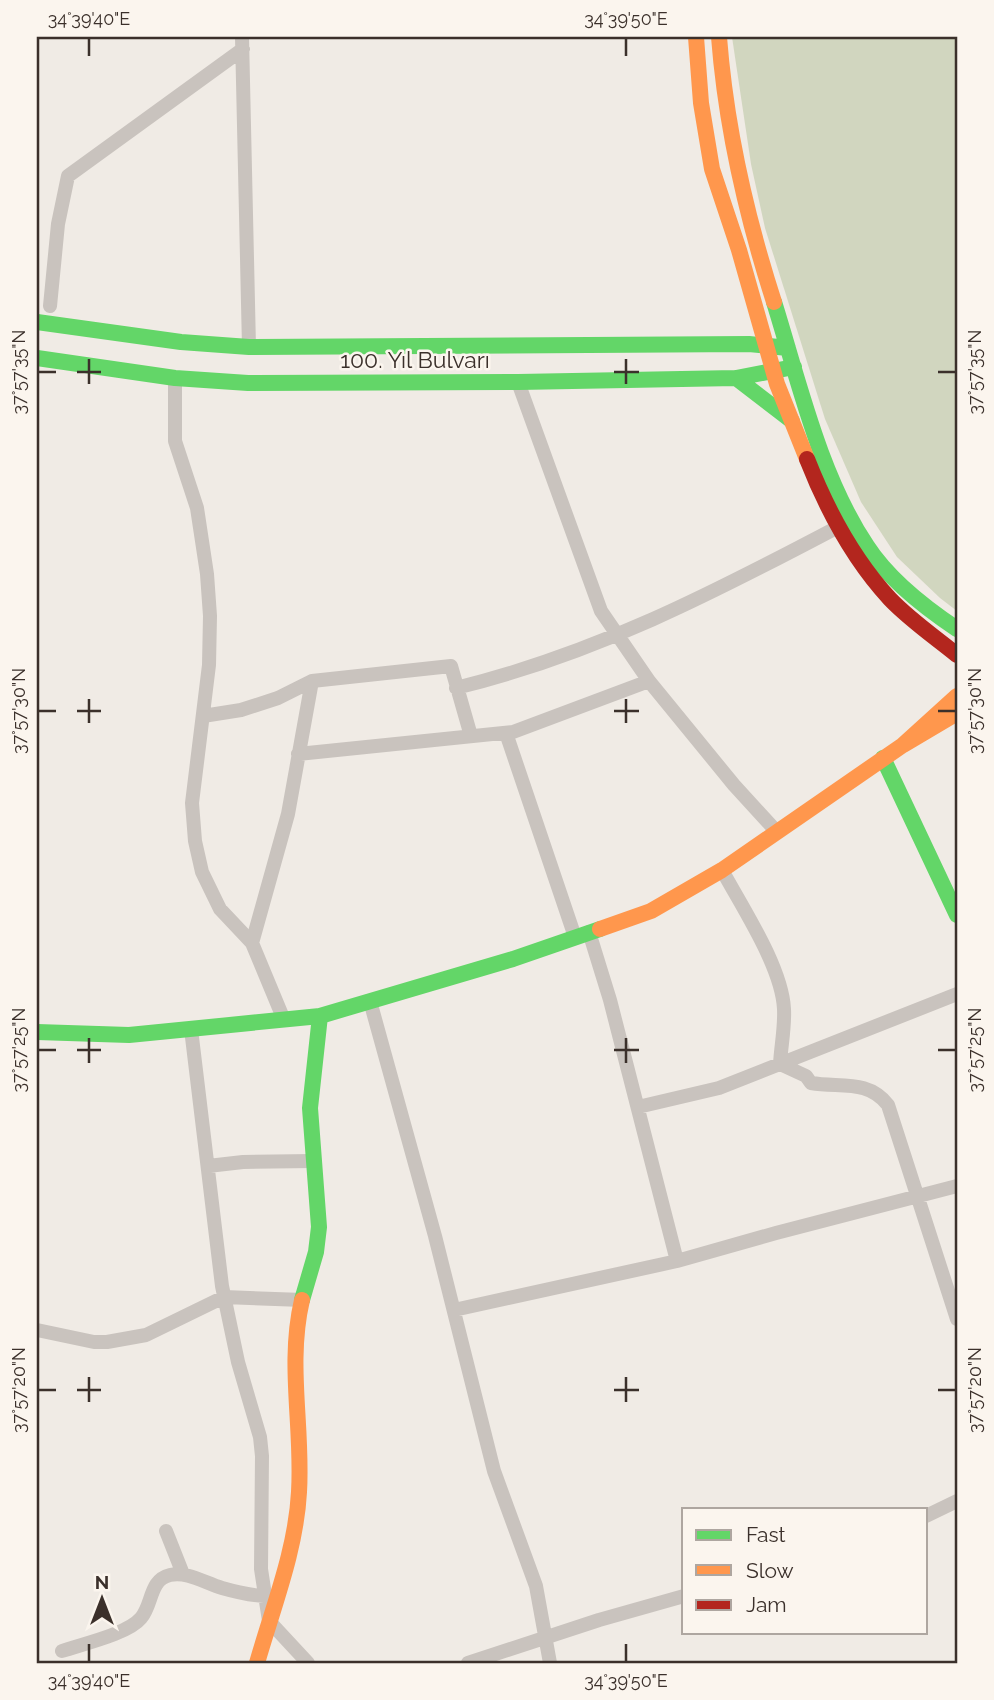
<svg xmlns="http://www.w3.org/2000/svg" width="994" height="1700" font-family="Raleway,sans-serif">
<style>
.green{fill:#d1d6bf}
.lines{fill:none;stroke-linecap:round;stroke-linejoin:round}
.street{stroke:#c9c3be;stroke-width:14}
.fast{stroke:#63d668;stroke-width:16}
.slow{stroke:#ff974d;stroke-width:16}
.jam{stroke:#b3261e;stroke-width:16}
.ticks{fill:none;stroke:#3b302b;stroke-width:2.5}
.labels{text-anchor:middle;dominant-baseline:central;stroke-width:5;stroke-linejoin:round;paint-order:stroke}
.street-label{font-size:23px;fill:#3b302b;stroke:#fbf5ee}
.neatline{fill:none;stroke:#3b302b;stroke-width:2.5}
.ticks-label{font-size:18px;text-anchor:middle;fill:#3b302b}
</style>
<rect width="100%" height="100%" fill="#f0ebe5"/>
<path class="green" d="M 732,37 L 957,37 L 957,611 L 940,598 L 897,557 L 861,502 L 825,419 L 765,228 L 751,164 Z"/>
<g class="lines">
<path class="street" d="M 242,37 L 249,347
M 50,306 L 58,224 L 68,176 L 243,49
M 175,378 L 175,441 L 197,508 L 207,574 L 210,616 L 209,665 L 192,803 L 195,841 L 202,872 L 220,909 L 252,943 L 284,1020
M 518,382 L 601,611 L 649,681 L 734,785 L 777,832
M 456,688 C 595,654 713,593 838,527
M 203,716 L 241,710 L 278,698 L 312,681 L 451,666 L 471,736
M 506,733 L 575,937
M 298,754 L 513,732 L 649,681
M 722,870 C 742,907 782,967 784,1009 C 785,1027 781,1046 780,1064 L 806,1076 L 811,1083 C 840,1088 868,1079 888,1105 L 957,1319
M 589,932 L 610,1000 L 677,1261
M 252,943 L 288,814 L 312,681
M 370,1001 L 435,1236 L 494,1471 L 536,1586 L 550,1663
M 191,1029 L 222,1286 L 238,1362 L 260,1437 L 262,1456 L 261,1569 L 269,1621 L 308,1663
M 638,1107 L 719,1088 L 957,994
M 208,1166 L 243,1162 L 313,1161
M 454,1310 L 677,1261 L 776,1233 L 957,1186
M 37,1330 L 94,1342 L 107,1342 L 146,1335 L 224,1297 L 303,1300
M 926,1516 L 957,1501
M 166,1531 L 183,1574
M 62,1651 C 82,1644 128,1634 141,1618 C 153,1604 149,1580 170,1575 C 187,1571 205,1583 222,1588 C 236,1592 249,1595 264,1596
M 468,1663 L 599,1620 L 684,1596"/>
<path class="fast" d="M 774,302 C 799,382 820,476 867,546 C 889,580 924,607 957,629
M 37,322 L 181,342 L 249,347 L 749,344 L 788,348
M 37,358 L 175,378 L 248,383 L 518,382 L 736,378 L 794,367
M 736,378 L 792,421
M 883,758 L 957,915
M 37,1032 L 129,1035 L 320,1016 L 513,959 L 600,929
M 302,1300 L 316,1252 L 319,1227 L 310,1108 L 320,1016"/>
<path class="slow" d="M 696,37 L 701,103 L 712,169 L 739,250 L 777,384 L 807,459
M 719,37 C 726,128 746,215 774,302
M 957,696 L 903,745 L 957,713
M 600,929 L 651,911 L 722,870 L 903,745
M 257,1663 C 273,1607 296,1550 299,1492 C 303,1427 287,1364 302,1300"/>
<path class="jam" d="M 807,459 C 827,510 853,559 890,599 C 910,620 935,637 957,655"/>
</g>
<path class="ticks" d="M 89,38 L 89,56M 626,38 L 626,56M 89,359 L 89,384M 626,359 L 626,384M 38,372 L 56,372M 77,372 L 101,372M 614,372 L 639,372M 938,372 L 956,372M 89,699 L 89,723M 626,699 L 626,723M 38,711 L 56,711M 77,711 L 101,711M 614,711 L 639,711M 938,711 L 956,711M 89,1038 L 89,1063M 626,1038 L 626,1063M 38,1050 L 56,1050M 77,1050 L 101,1050M 614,1050 L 639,1050M 938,1050 L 956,1050M 89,1377 L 89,1402M 626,1377 L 626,1402M 38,1390 L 56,1390M 77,1390 L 101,1390M 614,1390 L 639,1390M 938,1390 L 956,1390M 89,1644 L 89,1662M 626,1644 L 626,1662"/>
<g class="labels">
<g class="street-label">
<text x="415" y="359">100. Yıl Bulvarı</text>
</g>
</g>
<rect width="994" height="1700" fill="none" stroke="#fbf5ee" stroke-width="77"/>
<rect x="682" y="1508" width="245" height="126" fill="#fbf5ee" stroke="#aea6a0" stroke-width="2"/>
<rect x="696" y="1530" width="35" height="10" fill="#63d668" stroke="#aea6a0" stroke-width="2"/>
<text x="746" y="1542" font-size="21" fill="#3b302b">Fast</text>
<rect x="696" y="1565" width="35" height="10" fill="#ff974d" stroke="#aea6a0" stroke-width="2"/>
<text x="746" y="1578" font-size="21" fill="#3b302b">Slow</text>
<rect x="696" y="1600" width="35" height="10" fill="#b3261e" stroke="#aea6a0" stroke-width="2"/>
<text x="746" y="1612" font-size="21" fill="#3b302b">Jam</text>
<g transform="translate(102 1599)" stroke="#fbf5ee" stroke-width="5" paint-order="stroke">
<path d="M0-5L12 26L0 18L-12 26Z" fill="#3b302b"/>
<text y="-10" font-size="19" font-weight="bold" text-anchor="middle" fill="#3b302b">N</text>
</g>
<rect x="38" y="38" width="918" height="1624" class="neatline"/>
<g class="ticks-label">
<text x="89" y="25">34°39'40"E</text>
<text x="626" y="25">34°39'50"E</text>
<text transform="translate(19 372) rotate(-90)" y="6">37°57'35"N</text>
<text transform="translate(975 372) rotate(-90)" y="6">37°57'35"N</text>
<text transform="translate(19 711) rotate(-90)" y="6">37°57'30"N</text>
<text transform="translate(975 711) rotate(-90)" y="6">37°57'30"N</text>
<text transform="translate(19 1050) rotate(-90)" y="6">37°57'25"N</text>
<text transform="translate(975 1050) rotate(-90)" y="6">37°57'25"N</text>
<text transform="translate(19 1390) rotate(-90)" y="6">37°57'20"N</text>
<text transform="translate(975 1390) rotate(-90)" y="6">37°57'20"N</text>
<text x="89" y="1687">34°39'40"E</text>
<text x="626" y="1687">34°39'50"E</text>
</g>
</svg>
